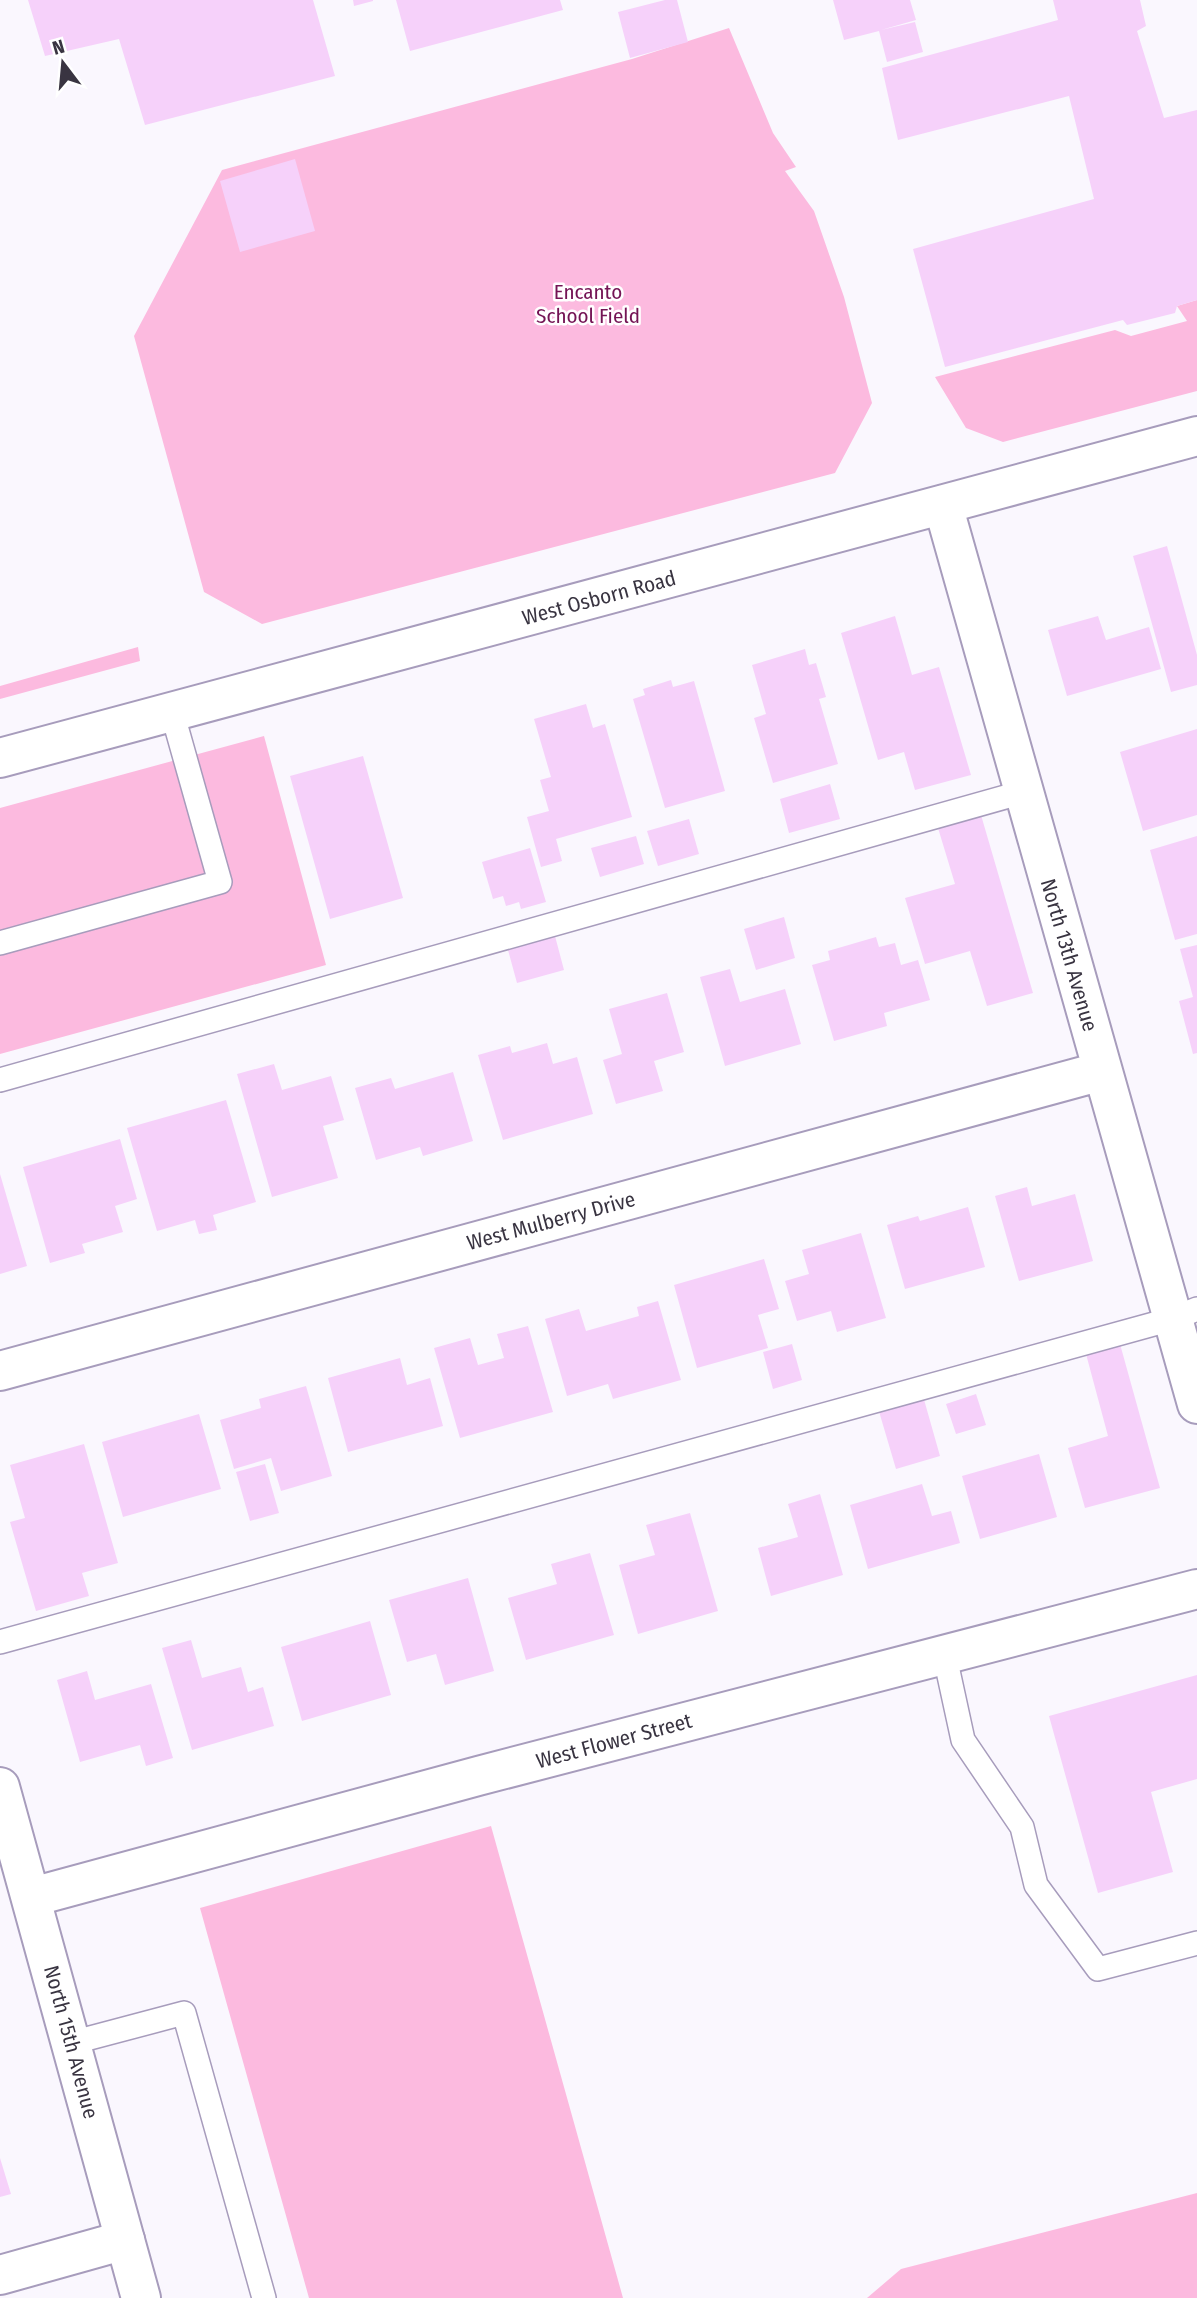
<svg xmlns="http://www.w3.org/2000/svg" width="1197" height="2298" font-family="'Fira Sans Condensed',sans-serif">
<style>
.green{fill:#fcbadf}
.building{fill:#f6d1fa}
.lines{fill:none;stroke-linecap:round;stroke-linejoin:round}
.service-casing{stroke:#a79cbc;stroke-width:26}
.minor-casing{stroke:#a79cbc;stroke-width:42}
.tertiary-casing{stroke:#a79cbc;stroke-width:42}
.service{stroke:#fff;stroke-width:23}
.minor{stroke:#fff;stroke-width:38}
.tertiary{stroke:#fff;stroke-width:38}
.labels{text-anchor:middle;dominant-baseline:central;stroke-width:5;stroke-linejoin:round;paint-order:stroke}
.park-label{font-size:21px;fill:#741455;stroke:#fff}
.street-label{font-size:21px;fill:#393441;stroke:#fff}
</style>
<rect width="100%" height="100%" fill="#faf7fe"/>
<path class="green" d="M 729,28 L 773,133 L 796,167 L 785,171 L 814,211 L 844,297 L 872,403 L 835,473 L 262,624 L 204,592 L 134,336 L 222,170 L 632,59 Z
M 1197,300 L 1197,391 L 1003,442 L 966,428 L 935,377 L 1115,330 L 1131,336 L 1187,321 L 1177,306 Z
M 138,647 L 140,661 L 0,699 L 0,686 Z
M 264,736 L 326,965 L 0,1054 L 0,808 Z
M 491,1826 L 623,2298 L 309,2298 L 200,1908 Z
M 1197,2193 L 1197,2298 L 867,2298 L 901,2269 Z"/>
<path class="building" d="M 28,0 L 313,0 L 335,76 L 145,125 L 119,39 L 45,56 Z
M 353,0 L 373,0 L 373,1 L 354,6 Z
M 396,0 L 560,0 L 563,10 L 410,51 Z
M 665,0 L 677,0 L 688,42 L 630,58 L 618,12 Z
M 833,0 L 910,0 L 916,20 L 881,30 L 915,22 L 923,52 L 887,62 L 879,31 L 844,40 Z
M 1053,0 L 1140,0 L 1146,26 L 1137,31 L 1164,118 L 1197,110 L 1197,300 L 1177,306 L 1175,313 L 1127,325 L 1123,320 L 945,367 L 913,249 L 1094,199 L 1069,96 L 898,140 L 882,68 L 1058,20 Z
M 295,159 L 315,231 L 240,252 L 220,181 Z
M 1167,546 L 1197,655 L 1197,685 L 1171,692 L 1133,556 Z
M 895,616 L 912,675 L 939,667 L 971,775 L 915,790 L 904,752 L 878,760 L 841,633 Z
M 1098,616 L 1106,640 L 1149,627 L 1161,669 L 1067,696 L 1048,630 Z
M 805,649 L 809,665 L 816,663 L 826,697 L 819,699 L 838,764 L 773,783 L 754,718 L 766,714 L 752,665 Z
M 671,680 L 673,687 L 694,681 L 725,791 L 665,808 L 633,699 L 645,695 L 643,689 Z
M 586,704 L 593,728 L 605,724 L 632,817 L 556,839 L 562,861 L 541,867 L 527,817 L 549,811 L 540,780 L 551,777 L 534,719 Z
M 1197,729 L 1197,815 L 1143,831 L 1120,752 Z
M 363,756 L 403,898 L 330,919 L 290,776 Z
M 830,784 L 840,819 L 789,833 L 780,799 Z
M 981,815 L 1033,993 L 987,1006 L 970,951 L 925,964 L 905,898 L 955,884 L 938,828 Z
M 689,819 L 699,854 L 658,866 L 647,831 Z
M 636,836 L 644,864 L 600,877 L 591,848 Z
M 1197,836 L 1197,934 L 1175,940 L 1150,850 Z
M 530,848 L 546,902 L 521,909 L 519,902 L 506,906 L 503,896 L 493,899 L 482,862 Z
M 784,917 L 795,958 L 756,970 L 744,929 Z
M 555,936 L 564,970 L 517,983 L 508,950 Z
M 876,937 L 879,947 L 895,943 L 901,965 L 918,960 L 930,1000 L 884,1013 L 887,1026 L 834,1041 L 812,965 L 830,960 L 828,951 Z
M 1197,945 L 1197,1053 L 1193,1054 L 1179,1001 L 1193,997 L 1180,949 Z
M 730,969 L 740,1002 L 785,989 L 801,1044 L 725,1066 L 700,977 Z
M 667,993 L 684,1052 L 654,1061 L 663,1091 L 616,1104 L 603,1060 L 622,1054 L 609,1009 Z
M 547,1043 L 553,1064 L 577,1057 L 593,1114 L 503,1140 L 478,1055 L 510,1046 L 512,1053 Z
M 274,1064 L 282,1090 L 331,1076 L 344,1120 L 323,1126 L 338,1178 L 272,1197 L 237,1074 Z
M 453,1072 L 473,1141 L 423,1156 L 420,1147 L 376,1160 L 355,1088 L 391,1078 L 395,1089 Z
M 226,1100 L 256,1202 L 213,1215 L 217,1230 L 199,1234 L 195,1220 L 157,1231 L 127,1128 Z
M 120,1139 L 137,1199 L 115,1206 L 123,1232 L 82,1244 L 85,1253 L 50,1263 L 23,1167 Z
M 0,1174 L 27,1266 L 0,1274 Z
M 1027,1187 L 1032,1206 L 1075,1194 L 1093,1261 L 1019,1281 L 995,1196 Z
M 968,1207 L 985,1267 L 905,1289 L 887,1225 L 918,1216 L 920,1221 Z
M 861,1233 L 886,1318 L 837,1332 L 831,1311 L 797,1321 L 785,1281 L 809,1274 L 802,1250 Z
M 764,1259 L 779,1309 L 758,1315 L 768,1348 L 697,1368 L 674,1285 Z
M 658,1301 L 681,1380 L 613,1399 L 608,1384 L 567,1396 L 545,1319 L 579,1309 L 586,1331 L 639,1316 L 637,1307 Z
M 528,1326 L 553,1412 L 460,1438 L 434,1348 L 470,1338 L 478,1365 L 504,1358 L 497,1334 Z
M 792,1344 L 802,1380 L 773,1389 L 763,1352 Z
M 1120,1344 L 1160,1488 L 1085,1508 L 1068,1448 L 1108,1436 L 1086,1354 Z
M 400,1358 L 407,1385 L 430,1378 L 443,1426 L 348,1452 L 328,1378 Z
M 306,1386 L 332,1476 L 281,1491 L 271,1458 L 234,1469 L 220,1420 L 261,1408 L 259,1399 Z
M 976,1394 L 986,1425 L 956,1434 L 946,1404 Z
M 923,1396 L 940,1456 L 896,1469 L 878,1408 Z
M 199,1414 L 221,1489 L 123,1517 L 102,1442 Z
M 84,1444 L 118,1563 L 82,1573 L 89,1596 L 36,1611 L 10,1522 L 25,1518 L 10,1465 Z
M 1039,1454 L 1057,1517 L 980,1539 L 962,1476 Z
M 265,1464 L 279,1513 L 250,1521 L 236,1472 Z
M 922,1484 L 932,1516 L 951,1511 L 960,1543 L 868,1569 L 850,1505 Z
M 820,1494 L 843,1575 L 771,1596 L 758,1548 L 798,1537 L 788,1504 Z
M 690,1513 L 718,1611 L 638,1634 L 619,1565 L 655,1555 L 646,1525 Z
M 590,1553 L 614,1635 L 526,1660 L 508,1598 L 557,1584 L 551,1564 Z
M 468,1578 L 494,1671 L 445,1685 L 436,1654 L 407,1662 L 389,1600 Z
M 370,1621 L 391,1695 L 302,1721 L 281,1647 Z
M 191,1640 L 202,1678 L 241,1667 L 248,1692 L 263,1687 L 274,1726 L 192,1750 L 162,1648 Z
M 87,1671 L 95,1700 L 151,1684 L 173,1758 L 146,1766 L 140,1745 L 80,1762 L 57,1680 Z
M 1197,1675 L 1197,1779 L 1151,1792 L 1173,1872 L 1098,1893 L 1049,1716 Z
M 0,2158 L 11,2194 L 0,2197 Z"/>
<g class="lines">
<defs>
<path id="service" d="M 0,943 L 220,882 L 172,712
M 0,1080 L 1023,792
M 0,1642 L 1172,1319 L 1197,1309
M 945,1657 L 963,1740 L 1022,1827 L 1036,1885 L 1098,1969 L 1197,1943
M 71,2043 L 184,2013 L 264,2298"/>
<path id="minor" d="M 943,505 L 1197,1404
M 0,1371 L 1102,1071
M 32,1897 L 478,1776 L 1197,1589
M 0,2275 L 125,2240"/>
<path id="tertiary" d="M 0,758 L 1197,436
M 0,1787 L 141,2298"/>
</defs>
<use href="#service" class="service-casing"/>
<use href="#minor" class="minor-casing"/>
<use href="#tertiary" class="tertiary-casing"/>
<use href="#service" class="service"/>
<use href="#minor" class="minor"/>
<use href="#tertiary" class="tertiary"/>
</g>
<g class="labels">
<g class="park-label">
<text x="588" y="292">Encanto<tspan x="588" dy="24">School Field</tspan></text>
</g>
<g class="street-label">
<text transform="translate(599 598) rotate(-15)">West Osborn Road</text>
<text transform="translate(1069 955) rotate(74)">North 13th Avenue</text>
<text transform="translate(551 1221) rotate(-15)">West Mulberry Drive</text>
<text transform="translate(614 1741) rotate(-15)">West Flower Street</text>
<text transform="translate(71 2042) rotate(75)">North 15th Avenue</text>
</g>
</g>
<g transform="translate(63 63) rotate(344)" stroke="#ffffff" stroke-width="5" paint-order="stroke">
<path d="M0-5L12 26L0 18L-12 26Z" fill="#393441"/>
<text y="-10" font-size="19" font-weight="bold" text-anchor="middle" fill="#393441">N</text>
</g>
</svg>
